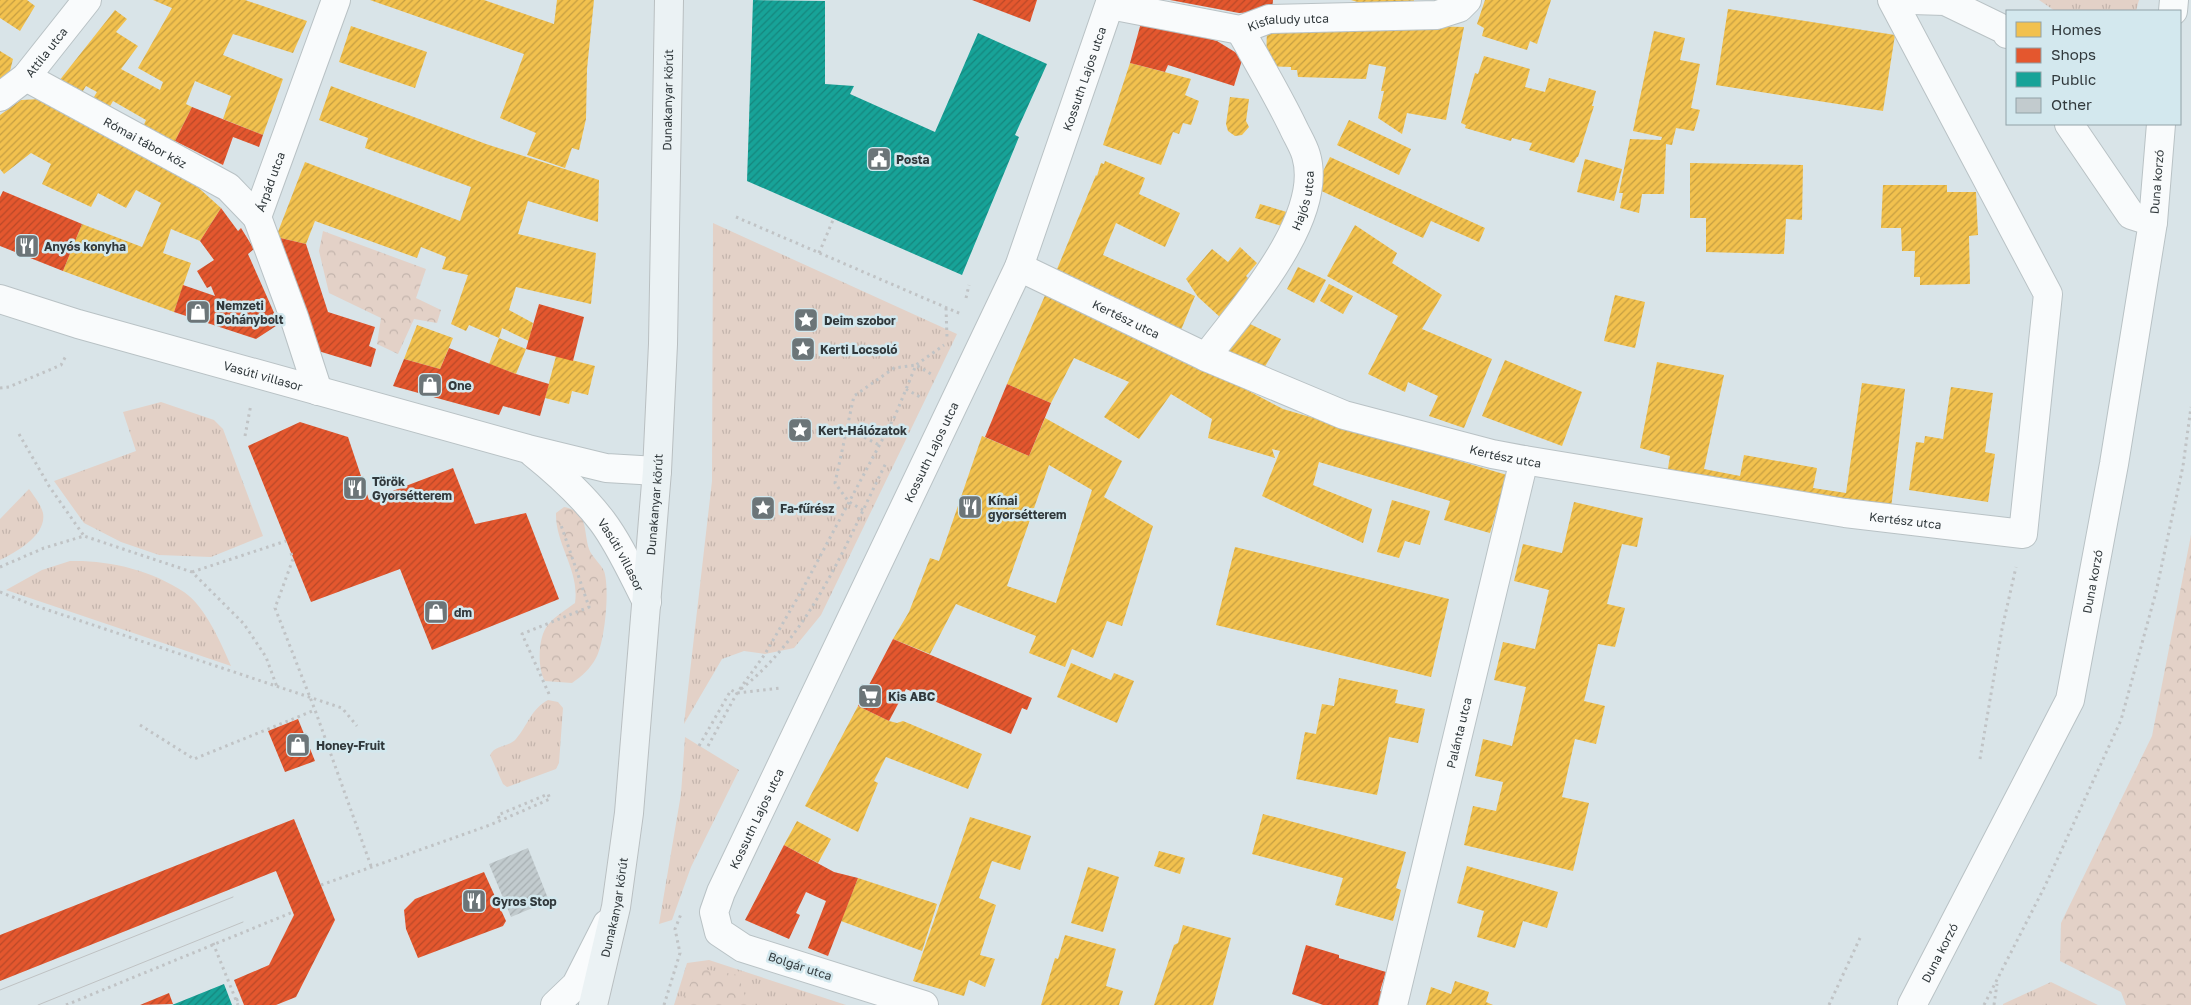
<svg xmlns="http://www.w3.org/2000/svg" width="2191" height="1005" font-family="'Golos Text',sans-serif">
<style>
.grass{fill:url(#grass-tufts)}
.forest{fill:url(#forest-crowns)}
.homes{fill:url(#homes-hatch);fill-rule:evenodd}
.shops{fill:url(#shops-hatch)}
.public{fill:url(#public-hatch)}
.building{fill:url(#building-hatch)}
.lines{fill:none;stroke-linecap:round;stroke-linejoin:round}
.minor-casing{stroke:#b9c2c5;stroke-width:30}
.major-casing{stroke:#b9bfc1;stroke-width:30}
.path{stroke:#c0c3c5;stroke-width:3;stroke-dasharray:2.5 4;stroke-linecap:butt}
.minor{stroke:#f9fbfc;stroke-width:28}
.major{stroke:#ebf2f4;stroke-width:28}
.tram{stroke:#bfc2c3;stroke-width:1}
.labels{text-anchor:middle;dominant-baseline:central;stroke-width:5;stroke-linejoin:round;paint-order:stroke}
.street-label{font-size:12px;fill:#31393c;stroke:#d3e8ee}
.poi-label{font-size:12px;font-weight:bold;fill:#31393c;stroke:#d3e8ee;text-anchor:start}
</style>
<defs>
<pattern id="grass-tufts" width="24" height="20" patternUnits="userSpaceOnUse" patternTransform="scale(1.25)"><rect width="24" height="20" fill="#e3d1c7"/><path d="M3 7l-1-3M5 7V3M7 7l1-3M15 17l-1-3M17 17v-4M19 17l1-3" fill="none" stroke="#c3b4ac"/></pattern>
<pattern id="forest-crowns" width="20" height="18" patternUnits="userSpaceOnUse" patternTransform="scale(1.25)"><rect width="20" height="18" fill="#e3d1c7"/><path d="M2 6a3 3 0 1 1 6 0M12 15a3 3 0 1 1 6 0" fill="none" stroke="#c3b4ac"/></pattern>
<pattern id="homes-hatch" width="6" height="6" patternUnits="userSpaceOnUse" patternTransform="scale(1.25)"><rect width="6" height="6" fill="#f2c14e"/><path d="M-1 1l2-2M0 6l6-6M5 7l2-2" fill="none" stroke="#c59e42"/></pattern>
<pattern id="shops-hatch" width="6" height="6" patternUnits="userSpaceOnUse" patternTransform="scale(1.25)"><rect width="6" height="6" fill="#e4572e"/><path d="M-1 1l2-2M0 6l6-6M5 7l2-2" fill="none" stroke="#b94928"/></pattern>
<pattern id="public-hatch" width="6" height="6" patternUnits="userSpaceOnUse" patternTransform="scale(1.25)"><rect width="6" height="6" fill="#17a398"/><path d="M-1 1l2-2M0 6l6-6M5 7l2-2" fill="none" stroke="#15867d"/></pattern>
<pattern id="building-hatch" width="6" height="6" patternUnits="userSpaceOnUse" patternTransform="scale(1.25)"><rect width="6" height="6" fill="#c2cbce"/><path d="M-1 1l2-2M0 6l6-6M5 7l2-2" fill="none" stroke="#a7afb2"/></pattern>
</defs>
<rect width="100%" height="100%" fill="#d9e4e8"/>
<path class="grass" d="M 2039,0 L 2139,0 L 2136,11 L 2055,11 Z
M 713,223 L 957,334 L 821,615 L 794,648 L 765,654 L 744,651 L 722,659 L 684,724 L 712,481 Z
M 161,402 L 214,420 L 223,429 L 263,536 L 211,557 L 159,555 L 121,542 L 84,523 L 54,481 L 136,451 L 123,412 Z
M 29,489 C 34,496 41,505 43,513 C 47,535 16,552 0,560 L 0,519 Z
M 70,561 C 109,560 151,570 184,592 C 205,606 221,643 231,666 L 6,590 L 42,570 Z
M 548,700 L 558,702 L 563,708 L 559,763 L 556,769 L 507,787 L 503,784 L 490,755 C 495,745 509,747 516,739 C 528,725 531,709 548,700 Z
M 685,737 L 739,770 L 691,867 L 672,920 L 659,924 L 681,794 Z
M 709,960 L 846,1005 L 674,1005 L 687,963 Z
M 2051,982 L 2098,1005 L 2003,1005 L 2003,1004 Z"/>
<path class="forest" d="M 323,231 L 426,269 L 416,298 L 441,310 L 437,323 L 414,319 L 398,354 L 377,344 L 381,318 L 329,293 L 319,251 Z
M 564,507 C 589,512 583,530 589,549 C 592,557 600,563 604,571 C 610,588 605,642 596,658 C 590,669 582,676 572,683 L 545,681 C 537,669 538,636 548,625 C 555,616 567,609 575,603 C 580,571 555,544 556,513 Z
M 2191,535 L 2191,1005 L 2126,1005 L 2121,992 L 2060,961 L 2061,923 L 2152,736 Z
M 698,968 L 738,975 L 748,1005 L 680,1005 Z"/>
<path class="homes" d="M 0,0 L 27,0 L 35,6 L 20,31 L 0,18 Z
M 153,0 L 245,0 L 307,21 L 293,53 L 233,34 L 223,55 L 283,79 L 263,135 L 223,119 L 231,96 L 195,81 L 186,104 L 192,107 L 173,145 L 142,129 L 146,120 L 113,101 L 106,113 L 89,105 L 97,92 L 86,86 L 78,99 L 55,86 L 115,10 L 127,19 L 116,32 L 138,46 L 121,69 L 160,90 L 163,82 L 138,68 L 172,8 Z
M 370,0 L 484,0 L 554,24 L 557,0 L 594,0 L 587,69 L 586,119 L 579,150 L 572,148 L 565,168 L 527,155 L 536,133 L 500,118 L 524,54 Z
M 1351,0 L 1414,0 L 1414,1 L 1409,2 L 1405,11 L 1390,12 Z
M 1485,0 L 1551,0 L 1537,44 L 1530,41 L 1527,50 L 1482,36 L 1484,28 L 1477,24 Z
M 1728,9 L 1895,35 L 1883,111 L 1716,85 Z
M 351,26 L 427,52 L 415,88 L 339,62 Z
M 1422,26 L 1464,27 L 1446,120 L 1407,113 L 1402,134 L 1378,118 L 1384,91 L 1381,91 L 1386,67 L 1369,64 L 1366,79 L 1298,77 L 1297,70 L 1291,70 L 1291,67 L 1266,66 L 1267,27 Z
M 1654,31 L 1685,38 L 1680,60 L 1700,64 L 1691,108 L 1700,110 L 1694,131 L 1676,128 L 1672,145 L 1666,144 L 1664,194 L 1642,194 L 1639,213 L 1620,208 L 1623,193 L 1619,193 L 1630,139 L 1661,140 L 1662,137 L 1633,131 Z
M 0,51 L 13,59 L 8,79 L 0,85 Z
M 1484,56 L 1530,69 L 1525,87 L 1545,92 L 1549,78 L 1596,91 L 1592,106 L 1594,106 L 1578,157 L 1577,157 L 1574,163 L 1529,150 L 1532,143 L 1512,138 L 1511,141 L 1465,128 L 1466,125 L 1461,123 L 1475,73 L 1478,74 Z
M 1130,63 L 1191,79 L 1185,95 L 1199,101 L 1191,125 L 1183,123 L 1179,134 L 1173,132 L 1161,165 L 1103,145 Z
M 331,86 L 486,144 L 599,180 L 598,222 L 528,201 L 518,234 L 596,253 L 591,304 L 516,287 L 509,310 L 533,323 L 529,341 L 502,328 L 499,338 L 526,349 L 516,374 L 489,364 L 499,338 L 469,325 L 466,331 L 451,324 L 468,275 L 442,269 L 446,257 L 421,247 L 417,258 L 315,221 L 306,244 L 276,237 L 305,162 L 460,221 L 471,187 L 365,148 L 368,138 L 319,120 Z
M 1230,97 L 1249,99 L 1246,121 L 1249,127 L 1242,135 L 1235,136 L 1228,131 L 1226,124 Z
M 41,99 L 191,181 L 221,208 L 200,241 L 171,229 L 163,253 L 191,263 L 174,312 L 63,271 L 82,224 L 142,247 L 161,203 L 136,190 L 126,208 L 98,193 L 91,207 L 42,184 L 51,164 L 31,153 L 4,174 L 0,169 L 0,115 L 21,100 Z
M 1349,120 L 1411,149 L 1399,175 L 1337,145 Z
M 1330,157 L 1485,228 L 1479,242 L 1431,221 L 1423,238 L 1315,188 Z
M 1585,159 L 1622,169 L 1614,201 L 1577,192 Z
M 1105,161 L 1145,178 L 1139,194 L 1180,213 L 1165,247 L 1116,223 L 1103,255 L 1195,296 L 1181,330 L 1055,274 L 1096,175 L 1097,176 L 1101,163 L 1104,164 Z
M 1690,163 L 1803,165 L 1802,220 L 1786,219 L 1784,254 L 1706,252 L 1706,218 L 1690,218 Z
M 1883,185 L 1947,185 L 1947,192 L 1976,192 L 1978,235 L 1969,236 L 1970,284 L 1920,285 L 1920,277 L 1914,277 L 1915,251 L 1902,251 L 1901,228 L 1881,228 Z
M 1260,204 L 1290,213 L 1285,227 L 1255,218 Z
M 1355,225 L 1397,253 L 1392,263 L 1442,295 L 1422,329 L 1492,359 L 1464,428 L 1429,416 L 1438,396 L 1408,382 L 1405,392 L 1368,374 L 1398,316 L 1327,276 Z
M 1240,247 L 1257,263 L 1246,276 L 1250,280 L 1221,318 L 1198,297 L 1186,279 L 1212,249 L 1228,262 Z
M 1298,267 L 1326,280 L 1314,303 L 1287,289 Z
M 1329,284 L 1353,296 L 1343,314 L 1320,301 Z
M 1046,293 L 1222,377 L 1283,409 L 1507,475 L 1490,533 L 1444,520 L 1450,501 L 1319,462 L 1313,485 L 1372,509 L 1363,543 L 1262,496 L 1280,451 L 1272,449 L 1275,458 L 1208,438 L 1212,419 L 1171,394 L 1139,439 L 1104,417 L 1129,382 L 1074,358 L 1051,403 L 1007,384 Z
M 1615,295 L 1645,302 L 1635,348 L 1604,341 Z
M 1246,322 L 1281,339 L 1263,370 L 1225,351 Z
M 417,325 L 453,338 L 440,369 L 404,359 Z
M 556,356 L 595,366 L 588,395 L 572,391 L 569,404 L 545,398 Z
M 1505,360 L 1582,392 L 1562,446 L 1482,416 Z
M 1657,362 L 1724,375 L 1704,469 L 1740,476 L 1744,455 L 1817,468 L 1813,488 L 1846,493 L 1862,383 L 1905,389 L 1890,517 L 1666,481 L 1670,456 L 1640,448 Z
M 1951,387 L 1993,393 L 1985,452 L 1995,454 L 1988,502 L 1909,490 L 1916,442 L 1924,443 L 1925,436 L 1943,439 Z
M 1045,418 L 1122,461 L 1104,497 L 1153,526 L 1122,626 L 1107,621 L 1093,658 L 1072,649 L 1065,667 L 1029,653 L 1036,636 L 956,604 L 930,654 L 893,639 L 909,612 L 930,558 L 939,561 L 982,436 L 1029,456 ZM 1049,465 L 1092,490 L 1056,603 L 1007,586 Z
M 1392,500 L 1430,511 L 1420,545 L 1405,541 L 1399,558 L 1377,552 Z
M 1574,502 L 1643,518 L 1637,547 L 1622,544 L 1607,604 L 1625,608 L 1615,647 L 1598,644 L 1584,701 L 1605,706 L 1596,744 L 1575,739 L 1562,797 L 1589,803 L 1573,871 L 1464,845 L 1473,806 L 1496,811 L 1503,782 L 1475,776 L 1483,739 L 1512,746 L 1526,687 L 1494,680 L 1503,642 L 1535,649 L 1549,590 L 1514,581 L 1523,544 L 1562,553 Z
M 1235,547 L 1449,599 L 1431,677 L 1216,625 Z
M 1071,663 L 1111,680 L 1114,673 L 1134,681 L 1117,723 L 1057,697 Z
M 1339,678 L 1398,690 L 1395,703 L 1425,709 L 1418,743 L 1389,737 L 1377,795 L 1296,779 L 1305,732 L 1316,734 L 1322,704 L 1334,706 Z
M 858,706 L 889,721 L 897,723 L 903,721 L 982,754 L 968,789 L 886,757 L 874,781 L 878,783 L 858,832 L 805,806 Z
M 1263,814 L 1406,852 L 1396,888 L 1401,890 L 1393,921 L 1335,905 L 1343,878 L 1252,854 Z
M 970,817 L 1031,836 L 1020,870 L 992,861 L 979,898 L 996,905 L 980,955 L 995,959 L 985,987 L 969,980 L 964,996 L 913,981 Z
M 797,821 L 831,839 L 818,863 L 784,845 Z
M 1159,851 L 1185,858 L 1180,874 L 1154,866 Z
M 1467,866 L 1558,892 L 1547,928 L 1523,921 L 1515,948 L 1477,937 L 1484,911 L 1457,903 Z
M 1088,867 L 1119,877 L 1103,932 L 1071,923 Z
M 858,878 L 937,904 L 922,951 L 841,921 Z
M 1183,925 L 1231,938 L 1213,1005 L 1154,1005 L 1174,945 L 1178,943 Z
M 1065,935 L 1116,949 L 1106,986 L 1123,991 L 1119,1005 L 1041,1005 L 1055,958 L 1058,959 Z
M 1455,981 L 1489,992 L 1486,1002 L 1493,1005 L 1426,1005 L 1431,987 L 1451,994 Z"/>
<path class="shops" d="M 972,0 L 1037,0 L 1030,22 Z
M 1170,0 L 1273,0 L 1272,11 L 1239,13 Z
M 1142,19 L 1217,41 L 1243,57 L 1234,86 L 1168,65 L 1165,72 L 1130,63 Z
M 192,107 L 263,135 L 259,147 L 233,137 L 223,165 L 175,141 Z
M 3,191 L 82,224 L 63,271 L 0,246 L 0,197 Z
M 221,208 L 238,231 L 241,228 L 254,249 L 248,254 L 279,324 L 256,339 L 174,312 L 183,285 L 215,296 L 211,286 L 207,288 L 197,271 L 214,260 L 200,241 Z
M 276,237 L 306,244 L 328,312 L 375,327 L 369,346 L 376,349 L 371,367 L 315,350 Z
M 539,304 L 584,317 L 573,361 L 526,349 Z
M 449,348 L 516,374 L 549,384 L 540,416 L 503,406 L 499,415 L 393,386 L 404,359 L 440,369 Z
M 1007,384 L 1051,403 L 1029,456 L 985,437 Z
M 300,422 L 348,437 L 369,500 L 453,468 L 475,524 L 526,513 L 559,599 L 432,650 L 400,569 L 311,602 L 248,446 Z
M 893,639 L 1032,698 L 1027,710 L 1022,708 L 1011,734 L 906,689 L 889,721 L 858,706 Z
M 298,719 L 315,761 L 285,772 L 268,731 Z
M 294,819 L 335,920 L 296,997 L 276,1005 L 244,1005 L 234,980 L 269,965 L 294,915 L 276,871 L 0,981 L 0,935 Z
M 784,845 L 834,872 L 858,878 L 828,956 L 808,948 L 826,901 L 806,892 L 796,913 L 800,915 L 789,939 L 745,920 Z
M 484,872 L 506,921 L 503,926 L 418,958 L 406,929 L 404,910 L 415,899 Z
M 1306,945 L 1339,955 L 1339,958 L 1386,972 L 1380,991 L 1391,995 L 1389,1005 L 1323,1005 L 1292,994 Z
M 169,993 L 173,1004 L 140,1005 Z"/>
<path class="public" d="M 753,0 L 825,1 L 825,84 L 854,86 L 850,94 L 935,132 L 978,33 L 1047,64 L 1015,135 L 1019,137 L 962,275 L 747,181 Z
M 224,984 L 232,1005 L 172,1005 Z"/>
<path class="building" d="M 528,848 L 549,901 L 511,917 L 489,864 Z"/>
<g class="lines">
<defs>
<g id="minor">
<path d="M 1912,0 L 1945,1 L 2005,30 L 2007,34"/>
<path id="s1" d="M 1110,5 L 1240,30 L 1269,19 L 1437,15 L 1459,8 L 1467,0"/>
<path d="M 2173,11 L 2174,0"/>
<path id="s2" d="M 26,77 L 228,187 L 257,217"/>
<path id="s3" d="M 0,97 L 26,77 L 87,0"/>
<path d="M 2069,124 L 2131,215 L 2153,222"/>
<path id="s4" d="M 1019,267 L 1206,357 L 1344,415 L 1492,454 L 1524,460 L 1845,513 L 2023,534 L 2048,294 L 1892,0"/>
<path id="s5" d="M 0,299 L 78,324 L 528,449 L 606,468 L 657,471"/>
<path id="s6" d="M 1206,357 C 1242,309 1325,219 1306,155 C 1303,145 1297,136 1293,127 C 1277,94 1258,62 1240,30"/>
<path id="s7" d="M 318,391 L 294,317 L 257,217 L 336,0"/>
<path id="s8" d="M 533,453 C 558,473 582,495 602,521 C 620,545 633,575 647,602"/>
<path d="M 555,1005 L 576,985 L 607,924"/>
<path id="s9" d="M 924,1005 L 743,948 L 719,932 L 714,912 L 721,892 L 1019,267 L 1111,0"/>
<path id="s10" d="M 1393,1005 L 1524,460"/>
<path id="s11" d="M 1912,1005 L 2070,700 L 2114,464 L 2153,222 L 2161,124"/>
</g>
<g id="major">
<path id="s12" d="M 593,1005 L 616,907 L 629,813 L 657,471 L 663,344 L 669,0"/>
</g>
</defs>
<use href="#minor" class="minor-casing"/>
<use href="#major" class="major-casing"/>
<path class="path" d="M 736,217 L 961,314
M 819,253 L 833,220
M 966,298 L 969,285
M 946,308 L 947,338
M 0,388 L 9,387 L 61,365 L 67,354
M 906,389 L 920,397
M 847,428 L 879,445
M 19,434 L 49,486 L 84,536
M 245,436 L 251,404
M 863,510 L 849,502 L 835,483 L 854,396 L 894,368 L 916,365 L 931,374
M 291,553 L 293,559 L 275,608 L 315,710 L 371,866
M 0,567 L 44,548 L 84,536 L 192,572 L 244,624 L 266,657 L 277,687
M 192,572 L 286,541
M 0,592 L 33,605 L 342,708 L 357,726
M 741,689 C 812,633 846,543 886,463
M 549,694 L 522,634 L 589,607 L 561,525
M 140,725 L 194,759 L 315,710
M 699,746 L 731,690 L 737,693 L 781,688
M 708,746 L 737,693 L 765,654 L 801,592 L 895,416 L 916,365 L 944,345
M 1980,759 L 2002,629 L 2016,567
M 321,885 L 490,825 L 550,799 L 548,794 L 498,815 L 500,821
M 213,943 L 238,1005
M 236,1000 L 241,998
M 66,1005 L 293,912
M 664,1005 L 680,953 L 675,929 L 681,914
M 1829,1005 L 1860,938
M 1984,1005 L 2045,886 L 2121,720 L 2156,592 L 2183,466 L 2191,407
M 1994,1005 L 1997,984"/>
<use href="#minor" class="minor"/>
<use href="#major" class="major"/>
<path class="tram" d="M 0,990 L 233,897
M 38,1005 L 243,922"/>
</g>
<defs>
<symbol id="civic-square" viewBox="-11 -11 22 22"><rect x="-9" y="-9" width="18" height="18" rx="4" fill="#6c7578" stroke="#d3e8ee"/><path d="M-.6-6.5H3V-4.5H.6V-3L4-1V1h2V6H-6V1h2V-1L-.6-3ZM-1.2 2.5V6h2.4V2.5Z" fill="#fff"/></symbol>
<symbol id="restaurant-square" viewBox="-11 -11 22 22"><rect x="-9" y="-9" width="18" height="18" rx="4" fill="#6c7578" stroke="#d3e8ee"/><path d="M-5-6h1v4h1v-4h1v4h1v-4h1v5L-1.5 .5V6h-2V.5L-5-1ZM5-6V6H3V1.5H1.5Q1.5-4 5-6Z" fill="#fff"/></symbol>
<symbol id="shop-square" viewBox="-11 -11 22 22"><rect x="-9" y="-9" width="18" height="18" rx="4" fill="#6c7578" stroke="#d3e8ee"/><path d="M-5-2.5h2.3a2.7 3.5 0 0 1 5.4 0H5L5.5 6h-11ZM-1.5-2.5h3a1.5 2.3 0 0 0-3 0Z" fill="#fff"/></symbol>
<symbol id="sight-square" viewBox="-11 -11 22 22"><rect x="-9" y="-9" width="18" height="18" rx="4" fill="#6c7578" stroke="#d3e8ee"/><path d="M0-6L1.8-2.2L6-1.7L2.9 1.2L3.7 5.4L0 3.3L-3.7 5.4L-2.9 1.2L-6-1.7L-1.8-2.2Z" fill="#fff"/></symbol>
<symbol id="supermarket-square" viewBox="-11 -11 22 22"><rect x="-9" y="-9" width="18" height="18" rx="4" fill="#6c7578" stroke="#d3e8ee"/><path d="M-6-5.5h2.5l.6 2H6L4.5 2H-2.5L-4.4-4H-6ZM-1.5 3.2a1.3 1.3 0 1 0 .1 0ZM3 3.2a1.3 1.3 0 1 0 .1 0Z" fill="#fff"/></symbol>
</defs>
<g fill-rule="evenodd">
<use href="#civic-square" x="865" y="145" width="28" height="28"/>
<use href="#restaurant-square" x="13" y="232" width="28" height="28"/>
<use href="#shop-square" x="184" y="298" width="28" height="28"/>
<use href="#sight-square" x="792" y="306" width="28" height="28"/>
<use href="#sight-square" x="789" y="335" width="28" height="28"/>
<use href="#shop-square" x="416" y="371" width="28" height="28"/>
<use href="#sight-square" x="786" y="416" width="28" height="28"/>
<use href="#restaurant-square" x="341" y="474" width="28" height="28"/>
<use href="#restaurant-square" x="956" y="493" width="28" height="28"/>
<use href="#sight-square" x="749" y="494" width="28" height="28"/>
<use href="#shop-square" x="422" y="598" width="28" height="28"/>
<use href="#supermarket-square" x="856" y="682" width="28" height="28"/>
<use href="#shop-square" x="284" y="731" width="28" height="28"/>
<use href="#restaurant-square" x="460" y="887" width="28" height="28"/>
</g>
<g class="labels">
<g class="street-label">
<text stroke="none"><textPath href="#s1" startOffset="182">Kisfaludy utca</textPath></text>
<text stroke="none"><textPath href="#s3" startOffset="65">Attila utca</textPath></text>
<text stroke="none"><textPath href="#s9" startOffset="1152">Kossuth Lajos utca</textPath></text>
<text stroke="none"><textPath href="#s12" startOffset="910">Dunakanyar körút</textPath></text>
<text stroke="none"><textPath href="#s2" startOffset="136">Római tábor köz</textPath></text>
<text stroke="none"><textPath href="#s7" startOffset="222">Árpád utca</textPath></text>
<text stroke="none"><textPath href="#s11" startOffset="869">Duna korzó</textPath></text>
<text stroke="none"><textPath href="#s6" startOffset="186">Hajós utca</textPath></text>
<text stroke="none"><textPath href="#s4" startOffset="119">Kertész utca</textPath></text>
<text stroke="none"><textPath href="#s5" startOffset="274">Vasúti villasor</textPath></text>
<text stroke="none"><textPath href="#s9" startOffset="748">Kossuth Lajos utca</textPath></text>
<text stroke="none"><textPath href="#s4" startOffset="524">Kertész utca</textPath></text>
<text stroke="none"><textPath href="#s12" startOffset="505">Dunakanyar körút</textPath></text>
<text stroke="none"><textPath href="#s4" startOffset="929">Kertész utca</textPath></text>
<text stroke="none"><textPath href="#s8" startOffset="136">Vasúti villasor</textPath></text>
<text stroke="none"><textPath href="#s11" startOffset="464">Duna korzó</textPath></text>
<text stroke="none"><textPath href="#s10" startOffset="280">Palánta utca</textPath></text>
<text stroke="none"><textPath href="#s9" startOffset="342">Kossuth Lajos utca</textPath></text>
<text stroke="none"><textPath href="#s12" startOffset="100">Dunakanyar körút</textPath></text>
<text stroke="none"><textPath href="#s11" startOffset="59">Duna korzó</textPath></text>
<text transform="translate(800 966) rotate(18)">Bolgár utca</text>
</g>
<g class="poi-label">
<text x="896" y="159">Posta</text>
<text x="44" y="246">Anyós konyha</text>
<text x="216" y="305">Nemzeti<tspan x="216" dy="14">Dohánybolt</tspan></text>
<text x="824" y="320">Deim szobor</text>
<text x="820" y="349">Kerti Locsoló</text>
<text x="448" y="385">One</text>
<text x="818" y="430">Kert-Hálózatok</text>
<text x="372" y="481">Török<tspan x="372" dy="14">Gyorsétterem</tspan></text>
<text x="988" y="500">Kínai<tspan x="988" dy="14">gyorsétterem</tspan></text>
<text x="780" y="508">Fa-fűrész</text>
<text x="454" y="612">dm</text>
<text x="888" y="696">Kis ABC</text>
<text x="316" y="745">Honey-Fruit</text>
<text x="492" y="901">Gyros Stop</text>
</g>
</g>
<rect x="2006" y="10" width="175" height="115" fill="#d3e8ee" stroke="#92a2a7"/>
<rect x="2016" y="22" width="25" height="15" fill="#f2c14e" stroke="#92a2a7"/>
<text x="2051" y="35" font-size="15" fill="#31393c">Homes</text>
<rect x="2016" y="48" width="25" height="15" fill="#e4572e" stroke="#92a2a7"/>
<text x="2051" y="60" font-size="15" fill="#31393c">Shops</text>
<rect x="2016" y="72" width="25" height="15" fill="#17a398" stroke="#92a2a7"/>
<text x="2051" y="85" font-size="15" fill="#31393c">Public</text>
<rect x="2016" y="98" width="25" height="15" fill="#c2cbce" stroke="#92a2a7"/>
<text x="2051" y="110" font-size="15" fill="#31393c">Other</text>
</svg>
